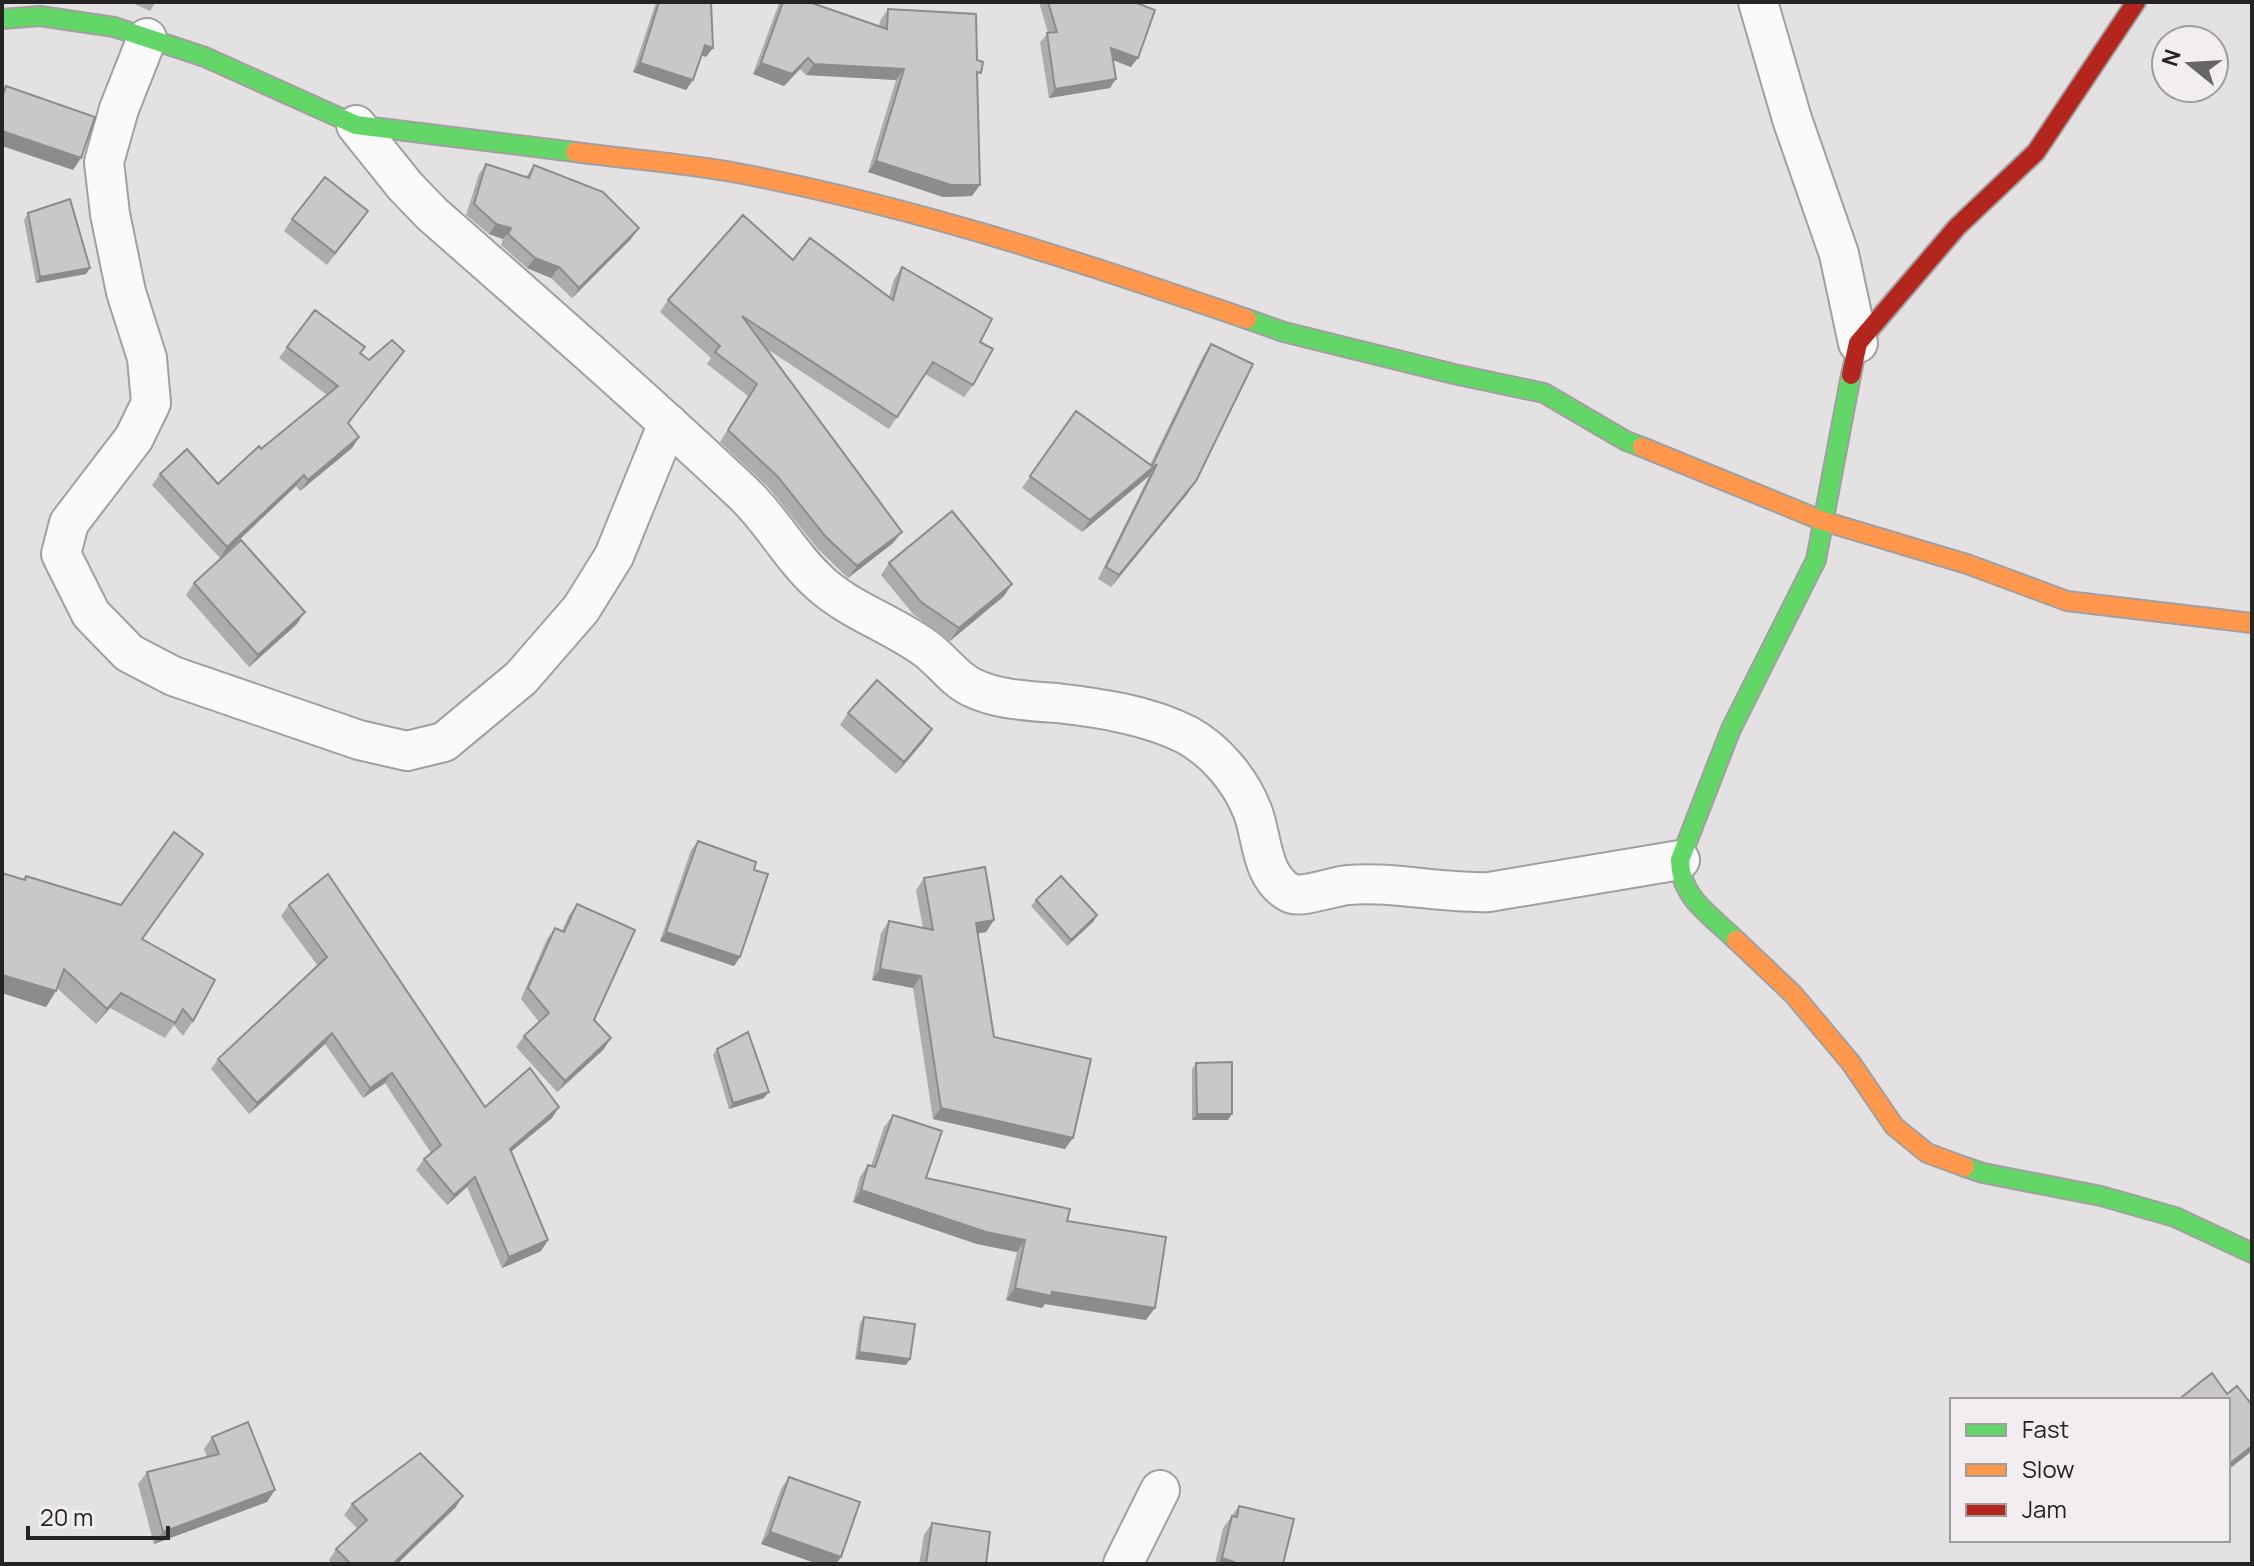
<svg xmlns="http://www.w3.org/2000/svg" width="2254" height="1566" font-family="Manrope,sans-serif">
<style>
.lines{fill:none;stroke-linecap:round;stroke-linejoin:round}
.street-casing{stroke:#a19fa0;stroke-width:42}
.fast-casing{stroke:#a19fa0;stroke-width:22}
.slow-casing{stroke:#a19fa0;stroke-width:22}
.jam-casing{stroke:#a19fa0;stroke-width:22}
.street{stroke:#fbfafb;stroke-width:38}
.fast{stroke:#63d668;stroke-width:18}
.slow{stroke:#ff974d;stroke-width:18}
.jam{stroke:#b3261e;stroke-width:18}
.wall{fill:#adabac}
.shaded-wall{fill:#8d8b8c}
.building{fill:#c9c7c8;stroke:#8d8b8c;stroke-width:2}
</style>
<rect width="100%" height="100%" fill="#e3e1e2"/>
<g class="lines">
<defs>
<path id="street" d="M 1758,2 L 1792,119 L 1839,254 L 1858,343
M 147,38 L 119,109 L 104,162 L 110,214 L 126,292 L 147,358 L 151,403 L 134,438 L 69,523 L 61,554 L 91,614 L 129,653 L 173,676 L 359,740 L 407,751 L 444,742 L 521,678 L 581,609 L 614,556 L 668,423
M 356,125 L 405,186 L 432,214 C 537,306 642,398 743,493 C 773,521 791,558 822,585 C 853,612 892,624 925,648 C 941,659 954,679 971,687 C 997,700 1029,701 1057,703 C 1100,708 1148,715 1187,735 C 1216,751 1240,780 1252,810 C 1263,837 1260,877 1290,893 C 1299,899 1335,886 1348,885 C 1395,881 1442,894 1489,892 L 1680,860
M 1123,1564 L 1160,1490"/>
<path id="fast" d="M 2,19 L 40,16 L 114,27 L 205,57 L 356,125 L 575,152
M 1247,319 L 1284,332 L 1454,374 L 1544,393 L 1626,441 L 1642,447
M 1736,940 C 1711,915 1680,898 1680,860 L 1731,729 L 1816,560 L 1851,375
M 1965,1167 L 1983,1173 L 2101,1196 L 2175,1217 L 2252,1253"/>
<path id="slow" d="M 575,152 C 627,159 681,163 732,172 C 908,205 1079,261 1247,319
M 1642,447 L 1823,521 L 1967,564 L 2067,601 L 2252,623
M 1736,940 L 1793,994 L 1851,1063 L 1894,1126 L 1927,1153 L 1965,1167"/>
<path id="jam" d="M 1851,375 L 1858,343 L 1957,227 L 2036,152 L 2136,2"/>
</defs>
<use href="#street" class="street-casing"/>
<use href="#fast" class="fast-casing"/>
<use href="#slow" class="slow-casing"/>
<use href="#jam" class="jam-casing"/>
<use href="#street" class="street"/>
<use href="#fast" class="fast"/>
<use href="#slow" class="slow"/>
<use href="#jam" class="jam"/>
</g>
<path class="wall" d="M 130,2 L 156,2 L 150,11 Z
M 656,2 L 711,2 L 706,57 L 701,55 L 686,90 L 633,72 Z
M 780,2 L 809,2 L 879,26 L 880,21 L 888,9 L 977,78 L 972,196 L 943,197 L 868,172 L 896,80 L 806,75 L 800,69 L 784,86 L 753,74 L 778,6 Z
M 1039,2 L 1134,2 L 1131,67 L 1113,60 L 1110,88 L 1049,98 L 1040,42 L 1048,33 Z
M 486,164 L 526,177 L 534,165 L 631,239 L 572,298 L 551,278 L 527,268 L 501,245 L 503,239 L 489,234 L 466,215 L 479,174 Z
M 28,213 L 90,268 L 86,274 L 36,283 L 24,220 Z
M 292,219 L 360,223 L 327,265 L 284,231 Z
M 793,260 L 889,297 L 894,279 L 902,267 L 980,342 L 973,385 L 964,397 L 925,374 L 889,429 L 767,349 L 893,543 L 848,578 L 818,549 L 769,488 L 720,442 L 748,396 L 707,364 L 711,358 L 660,312 L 668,300 Z
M 1211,344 L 1188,493 L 1111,587 L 1098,579 L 1149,476 L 1082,532 L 1022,488 L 1076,411 L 1150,465 L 1203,356 Z
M 287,347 L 360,353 L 349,424 L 359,437 L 352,448 L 300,491 L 296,486 L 220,558 L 152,485 L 160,474 L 218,484 L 327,395 L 279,358 Z
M 889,563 L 1004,596 L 950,641 L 913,614 L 881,575 Z
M 194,583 L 297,624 L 249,667 L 186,595 Z
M 848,713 L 932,729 L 924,741 L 896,774 L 840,725 Z
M 698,841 L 754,870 L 740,957 L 734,966 L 660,941 L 691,850 Z
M 2,873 L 23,879 L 26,876 L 142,939 L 193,1021 L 183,1036 L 174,1025 L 165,1038 L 110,1008 L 96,1024 L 57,988 L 46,1007 L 2,993 Z
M 924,878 L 994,920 L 986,932 L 978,933 L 994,1037 L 1065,1149 L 933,1119 L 913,988 L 872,980 L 881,933 L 889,921 L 923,928 L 916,890 Z
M 1036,900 L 1097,915 L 1093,922 L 1067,946 L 1031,906 Z
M 577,904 L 594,1020 L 611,1038 L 603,1050 L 557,1092 L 516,1047 L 524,1036 L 539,1022 L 521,999 L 547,939 L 555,928 L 562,931 L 569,915 Z
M 289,905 L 485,1107 L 552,1118 L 511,1152 L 548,1240 L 541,1251 L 502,1268 L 467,1187 L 447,1205 L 416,1170 L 424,1159 L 431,1153 L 385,1083 L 363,1098 L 325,1044 L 249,1114 L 211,1069 L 218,1059 L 318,966 L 281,916 Z
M 717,1049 L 764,1098 L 729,1109 L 713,1055 Z
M 1196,1063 L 1228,1120 L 1192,1120 L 1192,1069 Z
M 893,1115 L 926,1178 L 1067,1221 L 1146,1320 L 1045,1304 L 1042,1308 L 1006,1300 L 1017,1252 L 977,1244 L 853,1202 L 860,1177 L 868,1165 L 871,1166 L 884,1127 Z
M 864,1317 L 906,1365 L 855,1359 L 860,1323 Z
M 212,1437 L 267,1502 L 154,1544 L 138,1484 L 147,1472 L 207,1457 L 204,1449 Z
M 789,1477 L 841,1557 L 836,1564 L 818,1564 L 761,1544 L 781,1489 Z
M 463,1496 L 455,1508 L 397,1564 L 332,1564 L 329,1560 L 336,1549 L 358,1529 L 344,1515 L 352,1504 Z
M 1239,1506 L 1283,1564 L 1215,1564 L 1223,1528 Z
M 932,1523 L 986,1564 L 919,1564 L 924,1535 Z"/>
<path class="shaded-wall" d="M 705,45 L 713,48 L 706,57 L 698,54 Z
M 1111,48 L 1138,58 L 1131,67 L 1105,57 Z
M 808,58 L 800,69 L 784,86 L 753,74 L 761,63 Z
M 640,63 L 693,80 L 686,90 L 633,72 Z
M 814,64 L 904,69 L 896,80 L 806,75 Z
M 1116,79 L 1110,88 L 1049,98 L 1055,89 Z
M 2,131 L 81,158 L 73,170 L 2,146 Z
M 876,161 L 980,185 L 972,196 L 943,197 L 868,172 Z
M 496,224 L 511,228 L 503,239 L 489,234 Z
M 639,228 L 631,239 L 572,298 L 579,288 Z
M 535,258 L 559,267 L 551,278 L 527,268 Z
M 90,268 L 86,274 L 36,283 L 40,277 Z
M 359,437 L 352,448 L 300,491 L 308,480 Z
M 1157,464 L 1149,476 L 1082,532 L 1090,520 Z
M 304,475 L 296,486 L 220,558 L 227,547 Z
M 1196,481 L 1188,493 L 1111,587 L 1119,575 Z
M 902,532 L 893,543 L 848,578 L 857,566 Z
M 1012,584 L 1004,596 L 950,641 L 959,628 Z
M 305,612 L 297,624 L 249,667 L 258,655 Z
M 932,729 L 924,741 L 896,774 L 904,762 Z
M 1097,915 L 1093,922 L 1067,946 L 1071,940 Z
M 994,920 L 986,932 L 968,935 L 976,923 Z
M 666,932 L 740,957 L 734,966 L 660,941 Z
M 880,969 L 921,976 L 913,988 L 872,980 Z
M 2,975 L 56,991 L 46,1007 L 2,993 Z
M 121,993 L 110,1008 L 96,1024 L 107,1009 Z
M 332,1033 L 325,1044 L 249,1114 L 257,1103 Z
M 611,1038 L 603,1050 L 557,1092 L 565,1081 Z
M 392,1073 L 385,1083 L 363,1098 L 370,1088 Z
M 769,1092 L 764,1098 L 729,1109 L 733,1103 Z
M 559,1107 L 552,1118 L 502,1159 L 510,1149 Z
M 941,1108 L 1073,1138 L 1065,1149 L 933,1119 Z
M 1197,1114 L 1232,1114 L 1228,1120 L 1192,1120 Z
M 475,1177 L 467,1187 L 447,1205 L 454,1195 Z
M 861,1190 L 1025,1240 L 1017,1252 L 977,1244 L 853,1202 Z
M 548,1240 L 541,1251 L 502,1268 L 509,1257 Z
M 1015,1288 L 1052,1292 L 1155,1308 L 1146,1320 L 1045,1304 L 1042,1308 L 1006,1300 Z
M 859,1352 L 910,1359 L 906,1365 L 855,1359 Z
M 2252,1446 L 2252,1451 L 2228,1470 L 2228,1465 Z
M 275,1490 L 267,1502 L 154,1544 L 163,1532 Z
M 463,1496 L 455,1508 L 397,1564 L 393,1564 Z
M 770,1532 L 841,1557 L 836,1564 L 818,1564 L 761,1544 Z
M 1222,1558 L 1234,1562 L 1233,1564 L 1218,1564 Z"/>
<path class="building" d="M 659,2 L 711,2 L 713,48 L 705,45 L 693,80 L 640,63 Z
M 783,2 L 809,2 L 887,29 L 888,9 L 976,14 L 977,60 L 983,62 L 981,73 L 977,72 L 980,185 L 951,185 L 876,161 L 904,69 L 814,64 L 808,58 L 792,74 L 761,63 Z
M 1048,2 L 1134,2 L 1155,10 L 1138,58 L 1111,48 L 1116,79 L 1055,89 L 1047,33 L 1057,32 Z
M 6,86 L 95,117 L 81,158 L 2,131 L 2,97 Z
M 486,164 L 529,178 L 534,165 L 603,192 L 639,228 L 579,288 L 559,267 L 535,258 L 508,234 L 511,228 L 496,224 L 474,204 Z
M 325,177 L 368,211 L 335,253 L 292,219 Z
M 70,199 L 90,268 L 40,277 L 28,213 Z
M 743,215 L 793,260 L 810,238 L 893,300 L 902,267 L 992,319 L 980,342 L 993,349 L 973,385 L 933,362 L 897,417 L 742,316 L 902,532 L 857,566 L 826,537 L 778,477 L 728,430 L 757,384 L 715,352 L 720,346 L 668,300 Z
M 315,310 L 365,347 L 360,353 L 369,360 L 392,340 L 404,351 L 348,423 L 359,437 L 308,480 L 304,475 L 227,547 L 160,474 L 187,449 L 218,484 L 259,446 L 261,449 L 338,386 L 287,347 Z
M 1211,344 L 1253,364 L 1196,481 L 1119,575 L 1106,567 L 1157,464 L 1090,520 L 1030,476 L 1076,411 L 1152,466 Z
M 952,511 L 1012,584 L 959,628 L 921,602 L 889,563 Z
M 241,540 L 305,612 L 258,655 L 194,583 Z
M 877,680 L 932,729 L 904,762 L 848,713 Z
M 174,832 L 203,854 L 142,939 L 215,980 L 193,1021 L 183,1009 L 175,1023 L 121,993 L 107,1009 L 64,969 L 56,991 L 2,975 L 2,873 L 25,880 L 26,876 L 121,905 Z
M 698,841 L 756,862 L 754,870 L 768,874 L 740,957 L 666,932 Z
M 985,867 L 994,920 L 976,923 L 994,1037 L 1091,1059 L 1073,1138 L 941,1108 L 921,976 L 880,969 L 889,921 L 933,930 L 924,878 Z
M 328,874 L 485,1107 L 530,1068 L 559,1107 L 510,1149 L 548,1240 L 509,1257 L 475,1177 L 454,1195 L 424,1159 L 441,1145 L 392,1073 L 370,1088 L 332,1033 L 257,1103 L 218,1059 L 327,957 L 289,905 Z
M 1061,876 L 1097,915 L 1071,940 L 1036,900 Z
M 577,904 L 635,930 L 594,1020 L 611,1038 L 565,1081 L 524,1036 L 549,1013 L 528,988 L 555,928 L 564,932 Z
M 748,1032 L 769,1092 L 733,1103 L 717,1049 Z
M 1232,1062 L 1232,1114 L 1197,1114 L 1196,1063 Z
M 893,1115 L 942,1131 L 926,1178 L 1070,1209 L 1067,1221 L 1166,1237 L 1155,1308 L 1052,1292 L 1051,1296 L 1015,1288 L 1025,1240 L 986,1232 L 861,1190 L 868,1165 L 875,1167 Z
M 864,1317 L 915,1324 L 910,1359 L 859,1352 Z
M 2212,1373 L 2227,1394 L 2237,1386 L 2252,1405 L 2252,1446 L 2228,1465 L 2228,1400 L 2178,1400 Z
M 248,1422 L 275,1490 L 163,1532 L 147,1472 L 219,1454 L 212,1437 Z
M 420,1453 L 463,1496 L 393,1564 L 351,1564 L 336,1549 L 367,1520 L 352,1504 Z
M 789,1477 L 860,1502 L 841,1557 L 770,1532 Z
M 1239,1506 L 1294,1519 L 1283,1564 L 1234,1564 L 1234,1562 L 1222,1558 L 1232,1516 L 1237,1517 Z
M 932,1523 L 990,1532 L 986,1564 L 926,1564 Z"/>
<rect width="2254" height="1566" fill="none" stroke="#252324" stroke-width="8"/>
<rect x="1950" y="1398" width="280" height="144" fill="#f1edf0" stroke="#9f9c9e" stroke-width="2"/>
<rect x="1966" y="1424" width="40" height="12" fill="#63d668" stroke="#9f9c9e" stroke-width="2"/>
<text x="2022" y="1438" font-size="24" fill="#252324">Fast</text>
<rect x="1966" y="1464" width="40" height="12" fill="#ff974d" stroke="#9f9c9e" stroke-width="2"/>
<text x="2022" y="1478" font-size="24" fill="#252324">Slow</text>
<rect x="1966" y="1504" width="40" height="12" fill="#b3261e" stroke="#9f9c9e" stroke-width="2"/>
<text x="2022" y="1518" font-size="24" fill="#252324">Jam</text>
<g transform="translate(2190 64) rotate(288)"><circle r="38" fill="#f1edf0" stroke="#9f9c9e" stroke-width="2"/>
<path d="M0-6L14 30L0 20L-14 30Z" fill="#686666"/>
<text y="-12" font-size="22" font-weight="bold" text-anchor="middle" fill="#252324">N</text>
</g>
<path d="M28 1526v12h140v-12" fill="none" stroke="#252324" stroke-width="4"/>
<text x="40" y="1526" font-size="24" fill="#252324" stroke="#f1edf0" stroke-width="6" paint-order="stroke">20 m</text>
</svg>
